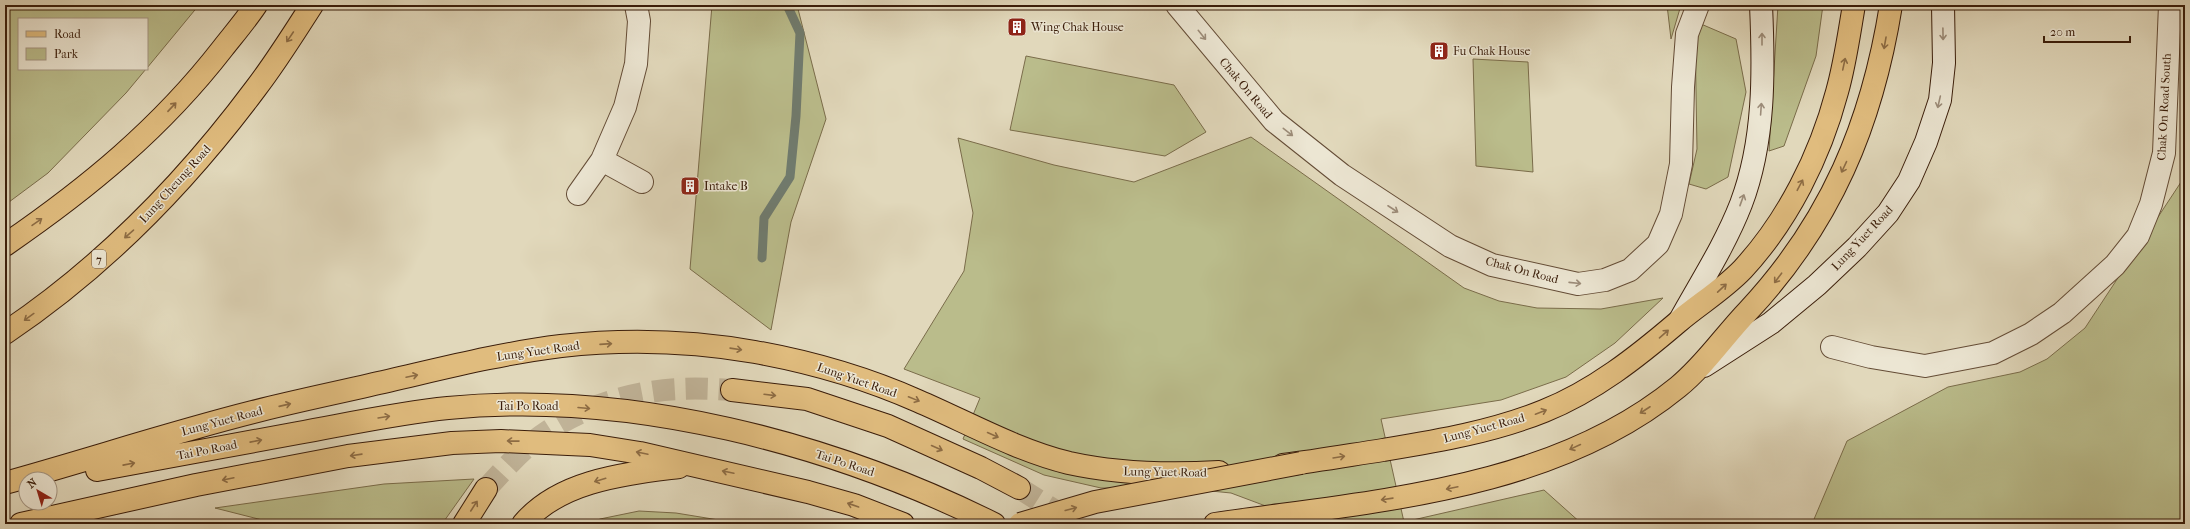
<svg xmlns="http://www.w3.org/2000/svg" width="2190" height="529" font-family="'IM FELL French Canon',serif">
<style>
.green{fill:#babc8b;stroke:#7a6c4a}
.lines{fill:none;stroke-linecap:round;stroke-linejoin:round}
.stream{stroke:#707b6e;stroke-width:9}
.primary-tunnel{stroke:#c0b398;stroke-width:22;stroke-dasharray:22 11;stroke-linecap:butt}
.minor-casing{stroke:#644c36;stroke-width:24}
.secondary-casing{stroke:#3a1d0a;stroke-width:24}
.primary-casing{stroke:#3a1d0a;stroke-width:24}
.trunk-casing{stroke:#3a1d0a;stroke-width:24}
.minor{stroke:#ece6d3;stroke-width:22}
.secondary{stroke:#ece6d3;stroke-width:22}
.primary{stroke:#e0bc7e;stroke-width:22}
.trunk{stroke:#e0bc7e;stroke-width:22}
.primary-bridge-casing{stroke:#3a1d0a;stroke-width:24;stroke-linecap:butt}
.primary-bridge{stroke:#e0bc7e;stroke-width:22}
.oneway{stroke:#9c8c79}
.oneway2{stroke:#8d6c44}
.labels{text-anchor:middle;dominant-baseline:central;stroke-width:3;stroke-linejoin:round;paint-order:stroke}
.shield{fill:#ece6d3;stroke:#6f5946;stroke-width:1}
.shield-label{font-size:11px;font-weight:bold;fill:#3a1d0a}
.poi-label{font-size:12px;fill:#3a1d0a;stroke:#ece6d3;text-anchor:start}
.street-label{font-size:12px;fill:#3a1d0a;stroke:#ece6d3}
</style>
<rect width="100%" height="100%" fill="#e1d8bb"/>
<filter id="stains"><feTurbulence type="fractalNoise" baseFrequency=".005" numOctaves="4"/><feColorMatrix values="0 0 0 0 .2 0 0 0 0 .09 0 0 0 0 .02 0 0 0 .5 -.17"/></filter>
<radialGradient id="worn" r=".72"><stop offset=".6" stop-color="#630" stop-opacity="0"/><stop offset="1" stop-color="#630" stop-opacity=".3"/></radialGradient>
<path class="green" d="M 5,5 L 199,5 L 147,68 L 147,19 L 19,19 L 19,69 L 146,69 L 126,93 L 48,173 L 5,205 Z
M 712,5 L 797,5 L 826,119 L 791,222 L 771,330 L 690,269 Z
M 1667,5 L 1681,5 L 1671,39 Z
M 1778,5 L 1823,5 L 1816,56 L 1784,146 L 1769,151 Z
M 1701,24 L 1736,39 L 1746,92 L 1728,177 L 1706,189 L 1689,184 L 1697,149 L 1695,33 Z
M 1026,56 L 1174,85 L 1206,132 L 1165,156 L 1010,130 Z
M 1473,59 L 1528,62 L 1533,172 L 1476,166 Z
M 1251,137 L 1464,288 L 1499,301 L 1537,308 L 1601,309 L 1663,298 L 1615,343 L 1566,377 L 1501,400 L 1381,419 L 1404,522 L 1544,490 L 1582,524 L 1288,524 L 1271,508 L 1231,493 L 1181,488 L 1101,488 L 1044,475 L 963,439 L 980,398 L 904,369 L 964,271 L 973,213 L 958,138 L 1054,165 L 1134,182 Z
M 2185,176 L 2185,524 L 1812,524 L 1847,441 L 1948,387 L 2020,372 L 2047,359 L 2085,328 Z
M 474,479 L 442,524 L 278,524 L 215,508 L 384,484 Z
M 639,511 L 676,513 L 743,524 L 591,524 L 600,519 Z"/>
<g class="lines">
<path class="stream" d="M 762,258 L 764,218 L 790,177 L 796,116 L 800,33 L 787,5"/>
<path class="primary-tunnel" d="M 1019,488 L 1076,524
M 486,489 C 500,474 513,459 528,446 C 569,411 627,391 680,389 C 697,388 715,389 732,390"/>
<defs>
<path id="minor" d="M 1177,5 L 1274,121 L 1342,175 L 1450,246 L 1492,265 L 1578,284 L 1605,280 L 1630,270 L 1658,244 L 1671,214 L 1681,164 L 1683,87 L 1687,34 L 1698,5
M 602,160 L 642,182
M 578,194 L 602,160 L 625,107 L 636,64 L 639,21 L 636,5
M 1832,347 L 1871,357 L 1925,366 L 1993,353 L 2031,334 L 2062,313 L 2115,265 L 2138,236 L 2151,204 L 2164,153 L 2170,5"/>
<path id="secondary" d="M 1680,320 C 1701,282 1725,245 1741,204 C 1765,141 1764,71 1761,5
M 1704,366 L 1771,323 L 1817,285 L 1857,247 L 1888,213 L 1909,181 L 1926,142 L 1940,100 L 1944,63 L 1943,5"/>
<path id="primary" d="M 732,390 L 807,399 L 888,426 L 981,468 L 1019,488
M 1283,465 C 1317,461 1350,455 1383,450 C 1437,441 1492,432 1544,411 C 1594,391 1637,357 1678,322 C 1699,304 1723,290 1743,269 C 1788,220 1820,156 1837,92 C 1845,64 1849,34 1854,5
M 97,470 C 164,458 231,445 298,433 C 348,424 398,413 448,408 C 631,390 831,443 994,524
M 5,483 C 88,460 170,433 253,412 C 292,402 331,394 370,385 C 433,371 496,354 561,346 C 625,339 692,341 755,352 C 811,362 866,378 918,401 C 967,422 1016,450 1069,463 C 1119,474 1169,475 1219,472
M 21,524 L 196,485 L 348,456 L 452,443 L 501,441 L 590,445 L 640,453 L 808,492 L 854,505 L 903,524
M 464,524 L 486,489
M 523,524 C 560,480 625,474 679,467
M 1215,524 C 1371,501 1551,491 1678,387 C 1705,365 1724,336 1748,311 C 1831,222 1872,124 1891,5"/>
<path id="trunk" d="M 5,245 C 88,188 161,128 223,48 C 234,34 246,20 256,5
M 5,333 C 102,268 186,182 256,88 C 276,62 294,33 312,5"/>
</defs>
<use href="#minor" class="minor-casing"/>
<use href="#secondary" class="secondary-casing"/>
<use href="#primary" class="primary-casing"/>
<use href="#trunk" class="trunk-casing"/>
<use href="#minor" class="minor"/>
<use href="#secondary" class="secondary"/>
<use href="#primary" class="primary"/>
<use href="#trunk" class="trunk"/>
<defs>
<path id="primary-bridge" d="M 1020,524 L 1095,502 L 1301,463"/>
</defs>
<use href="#primary-bridge" class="primary-bridge-casing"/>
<use href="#primary-bridge" class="primary-bridge"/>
</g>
<defs><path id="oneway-shaft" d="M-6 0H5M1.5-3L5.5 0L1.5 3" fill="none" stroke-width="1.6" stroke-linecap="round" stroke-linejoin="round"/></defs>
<g class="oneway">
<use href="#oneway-shaft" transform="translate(1943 34) rotate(89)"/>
<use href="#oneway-shaft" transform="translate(1202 35) rotate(51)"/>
<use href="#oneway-shaft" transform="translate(1762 39) rotate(-90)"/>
<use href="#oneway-shaft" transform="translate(1939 102) rotate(103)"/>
<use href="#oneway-shaft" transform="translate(1761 109) rotate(-86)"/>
<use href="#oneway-shaft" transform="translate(1288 132) rotate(38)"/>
<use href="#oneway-shaft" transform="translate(1742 200) rotate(-70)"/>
<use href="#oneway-shaft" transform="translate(1393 209) rotate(33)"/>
<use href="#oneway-shaft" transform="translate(1575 283) rotate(6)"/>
</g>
<g class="oneway2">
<use href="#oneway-shaft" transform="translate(290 37) rotate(124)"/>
<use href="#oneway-shaft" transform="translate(1885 43) rotate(100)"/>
<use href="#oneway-shaft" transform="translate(1844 64) rotate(-78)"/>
<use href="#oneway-shaft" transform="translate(172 107) rotate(-47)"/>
<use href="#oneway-shaft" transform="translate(1844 167) rotate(115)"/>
<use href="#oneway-shaft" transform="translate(1800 185) rotate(-62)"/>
<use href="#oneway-shaft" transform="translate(37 222) rotate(-35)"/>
<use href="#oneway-shaft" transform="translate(129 234) rotate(139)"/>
<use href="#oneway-shaft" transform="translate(1778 278) rotate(127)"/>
<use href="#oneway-shaft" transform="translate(1722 288) rotate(-43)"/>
<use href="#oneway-shaft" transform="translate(29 317) rotate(144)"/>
<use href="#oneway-shaft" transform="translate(1664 334) rotate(-41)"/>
<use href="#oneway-shaft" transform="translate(606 344) rotate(-4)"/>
<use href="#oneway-shaft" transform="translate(736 349) rotate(8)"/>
<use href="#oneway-shaft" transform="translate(412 376) rotate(-12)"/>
<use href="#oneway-shaft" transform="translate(770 395) rotate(7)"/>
<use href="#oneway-shaft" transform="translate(914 399) rotate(22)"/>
<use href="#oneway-shaft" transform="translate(285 405) rotate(-13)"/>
<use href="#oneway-shaft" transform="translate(584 408) rotate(5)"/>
<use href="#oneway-shaft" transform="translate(1645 410) rotate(147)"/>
<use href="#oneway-shaft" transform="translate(1541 412) rotate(-21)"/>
<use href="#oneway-shaft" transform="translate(384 417) rotate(-9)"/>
<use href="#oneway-shaft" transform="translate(993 435) rotate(24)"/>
<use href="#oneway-shaft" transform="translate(256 441) rotate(-11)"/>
<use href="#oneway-shaft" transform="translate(513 441) rotate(-179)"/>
<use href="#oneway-shaft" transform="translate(1575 447) rotate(155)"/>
<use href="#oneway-shaft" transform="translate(937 448) rotate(24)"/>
<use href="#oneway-shaft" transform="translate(642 453) rotate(-168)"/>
<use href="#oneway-shaft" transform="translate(356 455) rotate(172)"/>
<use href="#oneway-shaft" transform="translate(1339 457) rotate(-9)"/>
<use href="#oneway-shaft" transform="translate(129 464) rotate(-11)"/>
<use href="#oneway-shaft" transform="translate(728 472) rotate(-168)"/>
<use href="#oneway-shaft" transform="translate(228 479) rotate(168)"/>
<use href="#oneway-shaft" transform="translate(600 480) rotate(163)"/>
<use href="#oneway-shaft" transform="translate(1452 488) rotate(168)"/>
<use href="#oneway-shaft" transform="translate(1387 499) rotate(172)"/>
<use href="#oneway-shaft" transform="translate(853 505) rotate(-161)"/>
<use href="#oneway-shaft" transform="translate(474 506) rotate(-57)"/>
<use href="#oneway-shaft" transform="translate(1071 509) rotate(-15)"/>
</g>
<defs>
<symbol id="building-square" viewBox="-11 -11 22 22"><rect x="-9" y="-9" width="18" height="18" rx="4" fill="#8f2418" stroke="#ece6d3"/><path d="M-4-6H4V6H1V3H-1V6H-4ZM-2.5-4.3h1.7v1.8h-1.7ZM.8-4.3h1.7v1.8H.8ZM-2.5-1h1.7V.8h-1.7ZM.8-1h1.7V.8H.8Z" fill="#fff"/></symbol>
</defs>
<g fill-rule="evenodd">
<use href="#building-square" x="1006" y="16" width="22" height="22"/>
<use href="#building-square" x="1428" y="40" width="22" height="22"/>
<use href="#building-square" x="679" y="175" width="22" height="22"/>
</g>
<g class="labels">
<rect class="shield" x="92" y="250" width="14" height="18" rx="3"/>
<g class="shield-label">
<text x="99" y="259">7</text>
</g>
<g class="poi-label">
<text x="1031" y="27">Wing Chak House</text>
<text x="1453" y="51">Fu Chak House</text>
<text x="704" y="186">Intake B</text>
</g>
<g class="street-label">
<text transform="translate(1246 88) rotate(50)">Chak On Road</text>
<text transform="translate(2164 107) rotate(-87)">Chak On Road South</text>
<text transform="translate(175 184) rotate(-48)">Lung Cheung Road</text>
<text transform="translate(1862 238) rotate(-47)">Lung Yuet Road</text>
<text transform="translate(1522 270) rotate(15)">Chak On Road</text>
<text transform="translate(538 351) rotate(-8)">Lung Yuet Road</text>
<text transform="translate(857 380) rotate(19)">Lung Yuet Road</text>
<text x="528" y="406">Tai Po Road</text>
<text transform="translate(222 421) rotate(-15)">Lung Yuet Road</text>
<text transform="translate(1484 428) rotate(-15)">Lung Yuet Road</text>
<text transform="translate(207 450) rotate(-11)">Tai Po Road</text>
<text transform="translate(845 463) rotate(18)">Tai Po Road</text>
<text transform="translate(1165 472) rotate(1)">Lung Yuet Road</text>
</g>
</g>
<rect width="2190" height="529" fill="none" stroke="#e1d8bb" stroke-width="20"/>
<rect x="6" y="6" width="2178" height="517" fill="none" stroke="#3a1d0a" stroke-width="2"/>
<rect x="10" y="10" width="2170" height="509" fill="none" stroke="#3a1d0a"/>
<rect x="18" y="18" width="130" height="52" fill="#ece6d3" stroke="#a59683"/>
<rect x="26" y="31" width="20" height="6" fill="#e0bc7e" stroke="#a59683"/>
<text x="54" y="38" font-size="12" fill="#3a1d0a">Road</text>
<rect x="26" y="48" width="20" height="12" fill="#babc8b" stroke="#a59683"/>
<text x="54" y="58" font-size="12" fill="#3a1d0a">Park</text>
<g transform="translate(38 491) rotate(322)"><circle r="19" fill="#ece6d3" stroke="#a59683"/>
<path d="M0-3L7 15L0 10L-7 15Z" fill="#8f2418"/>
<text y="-6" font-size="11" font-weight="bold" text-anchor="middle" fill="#3a1d0a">N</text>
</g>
<path d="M2044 36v6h86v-6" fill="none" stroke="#3a1d0a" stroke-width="2"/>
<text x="2050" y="36" font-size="12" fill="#3a1d0a" stroke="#ece6d3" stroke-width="3" paint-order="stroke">20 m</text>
<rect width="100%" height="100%" filter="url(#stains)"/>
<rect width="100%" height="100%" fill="url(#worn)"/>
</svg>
